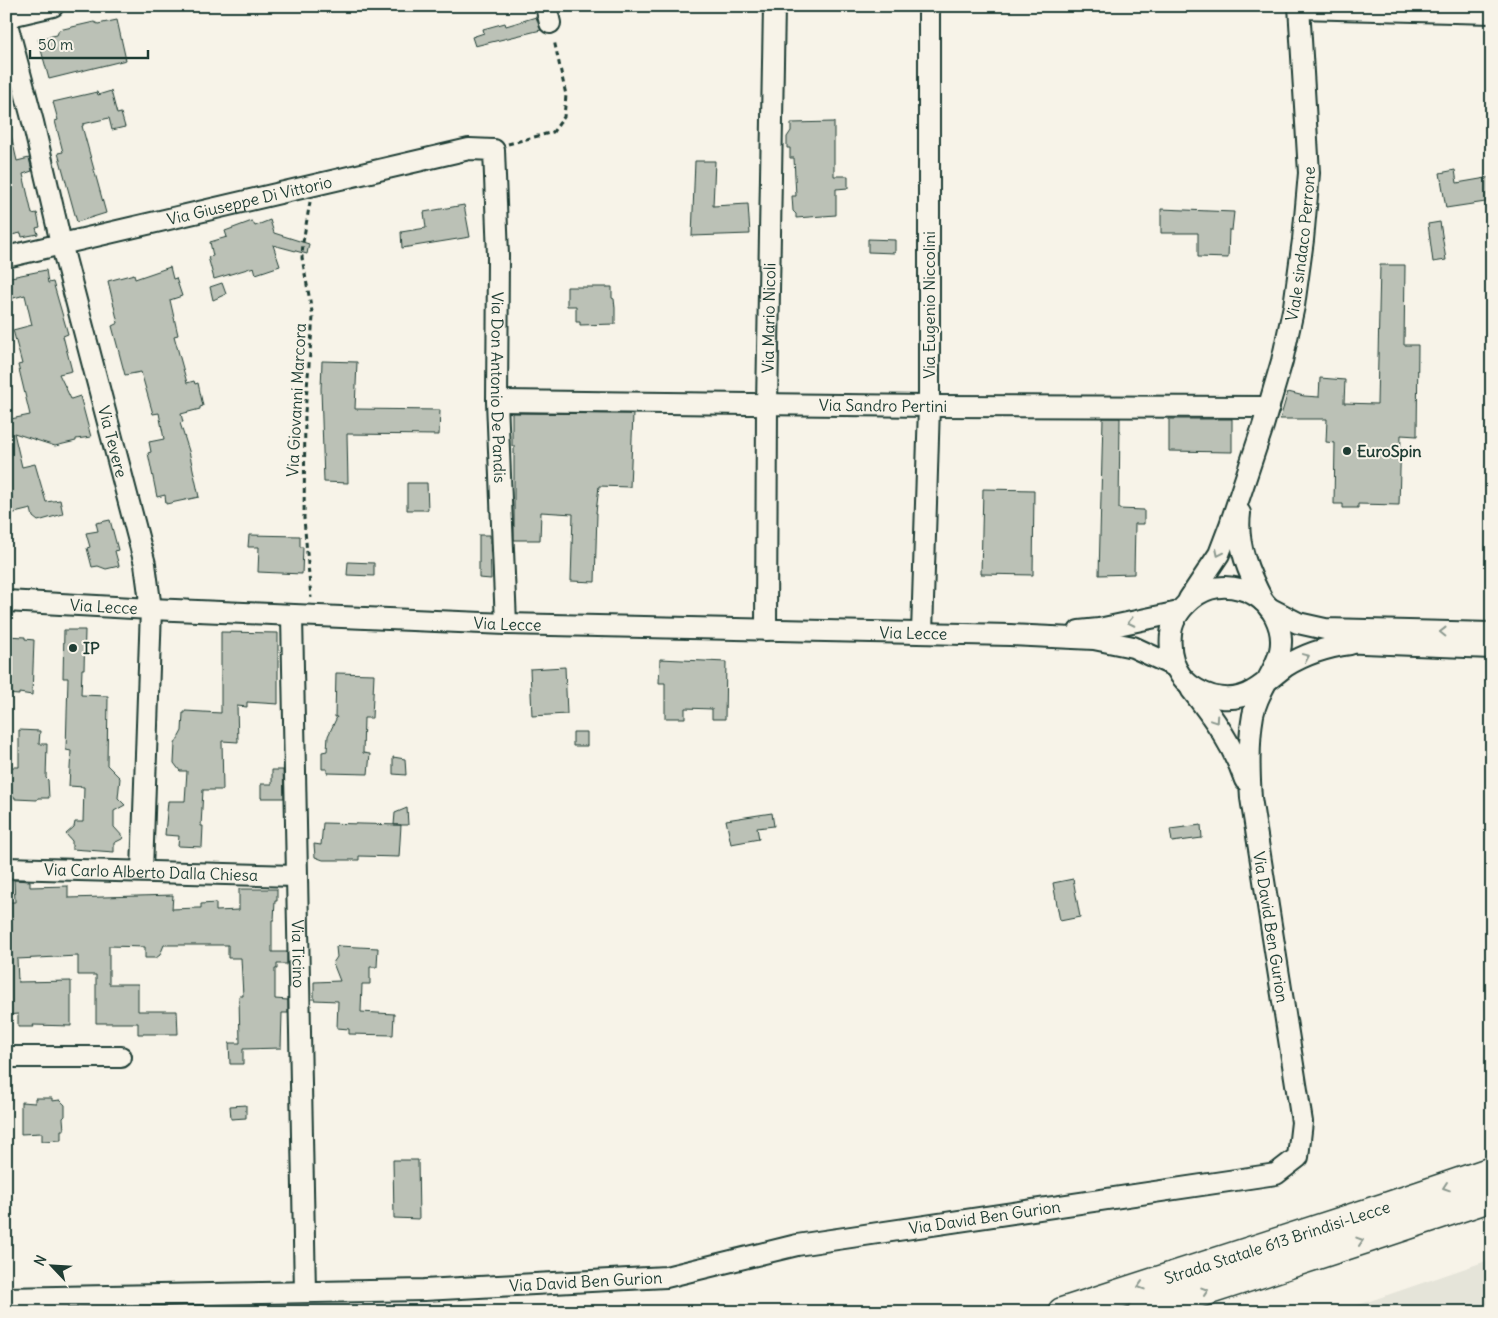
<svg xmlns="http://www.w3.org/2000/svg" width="1498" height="1318" font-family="Delius,sans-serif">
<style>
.built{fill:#e5e4d9}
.building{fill:#bbc1b6;stroke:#1f3d34}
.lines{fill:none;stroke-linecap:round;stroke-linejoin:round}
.minor-casing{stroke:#1f3d34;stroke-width:24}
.highway-casing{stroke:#1f3d34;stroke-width:31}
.path{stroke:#1f3d34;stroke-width:3;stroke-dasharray:5 4;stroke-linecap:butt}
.minor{stroke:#f7f3e8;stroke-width:20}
.highway{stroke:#f7f3e8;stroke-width:28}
.oneway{stroke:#8b988e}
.poi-dot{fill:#1f3d34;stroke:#f7f3e8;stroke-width:2}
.labels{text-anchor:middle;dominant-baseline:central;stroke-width:4;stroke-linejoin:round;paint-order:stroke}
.street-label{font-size:16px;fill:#1f3d34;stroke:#f7f3e8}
.poi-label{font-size:16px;font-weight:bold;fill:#1f3d34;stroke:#f7f3e8;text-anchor:start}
</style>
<rect width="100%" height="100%" fill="#f7f3e8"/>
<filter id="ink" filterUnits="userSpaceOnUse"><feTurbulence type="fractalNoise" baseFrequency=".02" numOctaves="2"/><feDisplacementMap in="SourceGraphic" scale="10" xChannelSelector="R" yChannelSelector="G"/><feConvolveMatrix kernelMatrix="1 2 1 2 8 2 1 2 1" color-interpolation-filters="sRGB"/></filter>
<g filter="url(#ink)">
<path class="built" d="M 1492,1259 L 1492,1312 L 1338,1312 Z"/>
<path class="building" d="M 536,17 L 541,30 L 475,46 L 472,37 L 484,33 L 483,29 L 505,23 L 506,26 Z
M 117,20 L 126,60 L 49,79 L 38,39 L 57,35 L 59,30 L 94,22 L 98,24 Z
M 111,91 L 117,114 L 121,113 L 125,127 L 112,130 L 109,118 L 83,124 L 83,126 L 82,126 L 106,213 L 77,222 L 58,153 L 63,152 L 55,121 L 58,120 L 53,102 L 97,92 L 98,95 Z
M 834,122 L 834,176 L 848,176 L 848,188 L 836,189 L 836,215 L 796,218 L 796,214 L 793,211 L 792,196 L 796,196 L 794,158 L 790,158 L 790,148 L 787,148 L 787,137 L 791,131 L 791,123 Z
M 6,135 L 11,135 L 17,161 L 29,158 L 32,171 L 23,174 L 32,214 L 37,213 L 40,227 L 36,228 L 38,234 L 22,237 L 21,233 L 6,236 Z
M 695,161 L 715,161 L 713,206 L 748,204 L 750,234 L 692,236 Z
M 1455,170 L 1457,183 L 1492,177 L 1492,201 L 1446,208 L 1440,173 Z
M 464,205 L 470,237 L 402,248 L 401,232 L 426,228 L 424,212 Z
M 1161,209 L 1234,212 L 1232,230 L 1229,230 L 1228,258 L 1198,257 L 1198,233 L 1161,233 Z
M 270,220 L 274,233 L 309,244 L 307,254 L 273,245 L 280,266 L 256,274 L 254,267 L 214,279 L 208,257 L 213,256 L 210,242 L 227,237 L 225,231 L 252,221 L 255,226 Z
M 1440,222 L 1446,260 L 1433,262 L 1428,224 Z
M 868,239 L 895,240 L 895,253 L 868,252 Z
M 1380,265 L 1405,265 L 1404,345 L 1418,345 L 1417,436 L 1401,435 L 1399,505 L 1358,504 L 1358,508 L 1343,508 L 1343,504 L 1334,504 L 1335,443 L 1326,442 L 1327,419 L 1280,419 L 1288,392 L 1304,396 L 1319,397 L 1320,378 L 1345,380 L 1344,403 L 1377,404 Z
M 170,267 L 173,279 L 176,278 L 182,296 L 170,300 L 178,335 L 174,336 L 187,383 L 194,381 L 195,384 L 198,383 L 203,406 L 200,407 L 200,409 L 181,414 L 183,422 L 180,423 L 189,451 L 199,497 L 166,504 L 165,495 L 157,497 L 148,453 L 151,452 L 149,442 L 164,439 L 159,413 L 153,414 L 141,372 L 125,375 L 112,326 L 118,323 L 108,281 L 134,274 L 135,279 Z
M 46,270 L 48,283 L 53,282 L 68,334 L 63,336 L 72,371 L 59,374 L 71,399 L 80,396 L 91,437 L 76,439 L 76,441 L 55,446 L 14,433 L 22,467 L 35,464 L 46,502 L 60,500 L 63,514 L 38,521 L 33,517 L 31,509 L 6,515 L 6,420 L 30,415 L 18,365 L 22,364 L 13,330 L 32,325 L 25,295 L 6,300 L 6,278 Z
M 222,283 L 226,294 L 213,300 L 210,287 Z
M 567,287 L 612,287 L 612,298 L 614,299 L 615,308 L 615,324 L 580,325 L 580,322 L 576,322 L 576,306 L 567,306 Z
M 322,361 L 357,362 L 355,409 L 440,410 L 439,435 L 347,434 L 348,483 L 324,482 L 321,389 Z
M 512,413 L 633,414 L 630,487 L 599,486 L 596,513 L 597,513 L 595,582 L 571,581 L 573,514 L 541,512 L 540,540 L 514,540 L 514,446 L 512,446 Z
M 1103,418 L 1120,418 L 1119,509 L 1144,510 L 1144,524 L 1135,524 L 1134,574 L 1099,575 Z
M 1169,419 L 1232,419 L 1232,452 L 1169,451 Z
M 407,483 L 427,483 L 428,510 L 407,510 Z
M 983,489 L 1034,490 L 1033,575 L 981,574 Z
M 110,520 L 118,550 L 115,551 L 119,566 L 106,569 L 98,566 L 92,567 L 87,548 L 90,547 L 86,533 L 98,531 L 96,523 Z
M 249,535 L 300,536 L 300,547 L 303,547 L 302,574 L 258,572 L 259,547 L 248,547 Z
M 479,535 L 490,535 L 491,579 L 479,578 Z
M 348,562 L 374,563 L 374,576 L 347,575 Z
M 64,630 L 85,630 L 84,669 L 82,669 L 81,695 L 108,696 L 107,765 L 120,778 L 118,798 L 125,805 L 114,811 L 114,827 L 124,838 L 114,843 L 114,852 L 72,849 L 72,841 L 66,834 L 74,827 L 75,822 L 83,822 L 84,787 L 69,786 L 71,751 L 66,750 L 68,678 L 63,678 Z
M 221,632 L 278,633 L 278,704 L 247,702 L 247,707 L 237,706 L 238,742 L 222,741 L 223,790 L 203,790 L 201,826 L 203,826 L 202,847 L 178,846 L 179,836 L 165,835 L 168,801 L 185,801 L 187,771 L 180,771 L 174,763 L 175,744 L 182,731 L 183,713 L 185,713 L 185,711 L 221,713 Z
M 6,636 L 25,637 L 25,639 L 34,640 L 32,695 L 19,693 L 19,695 L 6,694 Z
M 660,659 L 726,662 L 725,719 L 712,719 L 712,709 L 685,708 L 685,718 L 665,718 L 665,683 L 659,683 Z
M 565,667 L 567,714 L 532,716 L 530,669 Z
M 336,673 L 374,674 L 372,718 L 364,718 L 363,753 L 370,754 L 368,774 L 327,773 L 327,769 L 322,769 L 322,752 L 327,751 L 328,736 L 337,717 L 335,717 Z
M 19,730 L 40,731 L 39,744 L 47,744 L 46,778 L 48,780 L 49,798 L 38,798 L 37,800 L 15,799 L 15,797 L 6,797 L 8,767 L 19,767 Z
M 573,732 L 587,732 L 587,746 L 573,746 Z
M 393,757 L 405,759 L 406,775 L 393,774 Z
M 272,770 L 283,770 L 284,798 L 261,798 L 261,784 L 272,784 Z
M 407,808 L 408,825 L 394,825 L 395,813 Z
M 772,813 L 774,826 L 757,828 L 759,839 L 731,844 L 726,820 Z
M 323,823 L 401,825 L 399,857 L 359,856 L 359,860 L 323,860 L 315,857 L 314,844 L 321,845 Z
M 1201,825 L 1202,838 L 1172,842 L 1170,829 Z
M 1073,879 L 1080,917 L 1060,921 L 1053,883 Z
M 14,880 L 30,881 L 30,887 L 68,886 L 68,898 L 173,895 L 172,909 L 198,908 L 201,908 L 201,904 L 216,903 L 216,911 L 239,910 L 239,889 L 277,889 L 277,901 L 275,901 L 274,920 L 272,920 L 272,952 L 287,952 L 287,964 L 277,964 L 277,969 L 275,969 L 275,999 L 288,1000 L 288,1013 L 282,1013 L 281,1048 L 243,1049 L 243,1064 L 230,1064 L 229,1043 L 240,1043 L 239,996 L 243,996 L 241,958 L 228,958 L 228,945 L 164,945 L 160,955 L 156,958 L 145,958 L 145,947 L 109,946 L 109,984 L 138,984 L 138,1011 L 177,1011 L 178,1034 L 138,1034 L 138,1023 L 96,1023 L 96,975 L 78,975 L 78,956 L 17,959 L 18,982 L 71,981 L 71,1026 L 33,1025 L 34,1027 L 18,1027 L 18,1014 L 6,1015 L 6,902 L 15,902 Z
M 339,946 L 378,948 L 377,967 L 370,967 L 370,984 L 362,984 L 361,1012 L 394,1014 L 393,1035 L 349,1034 L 349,1029 L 337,1028 L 338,1001 L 314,1000 L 314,982 L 340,981 L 333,963 L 337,957 L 336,947 Z
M 35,1098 L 52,1098 L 52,1101 L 60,1100 L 65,1105 L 65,1116 L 63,1118 L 64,1130 L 61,1130 L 61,1140 L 42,1141 L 42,1133 L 21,1134 L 21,1102 L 35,1103 Z
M 246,1105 L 246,1118 L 231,1119 L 230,1106 Z
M 393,1160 L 418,1160 L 419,1219 L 394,1218 Z"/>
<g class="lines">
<defs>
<g id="minor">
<path d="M 546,6 L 550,23"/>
<path d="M 1299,8 L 1492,13"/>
<path d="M 6,17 L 53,6"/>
<path id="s1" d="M 6,20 L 33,122 L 61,243 L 145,564 L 151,609 L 142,871"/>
<path id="s2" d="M 6,257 L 469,149 L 494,150 L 498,256 L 497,401 L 506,624"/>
<path id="s3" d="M 497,401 L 929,406 L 1269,407"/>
<path d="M 1240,513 C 1236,545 1249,574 1263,601"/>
<path id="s4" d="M 1189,599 L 1219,554 L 1230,525 L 1263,426 L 1282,361 L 1294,306 L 1303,240 L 1309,173 L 1299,6"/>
<path id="s5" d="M 6,601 L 151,609 L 506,624 L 1010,635 L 1094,639 L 1133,647 L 1174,666"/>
<path d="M 1269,608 L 1298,623 L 1325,629 L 1492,633"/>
<path id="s6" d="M 292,616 L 305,1292"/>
<path id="s7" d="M 766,630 L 767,405 L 774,6"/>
<path d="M 1079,631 L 1099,629 L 1179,612"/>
<path d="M 922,633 L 929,406 L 929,6"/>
<path d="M 1338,642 L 1492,648"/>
<path d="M 1191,689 C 1213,717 1233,745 1245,780"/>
<path id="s8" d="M 6,868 L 296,876"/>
<path d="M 6,1057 L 121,1057"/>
<path id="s9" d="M 6,1298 L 424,1290 L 666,1277 L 797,1245 L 1276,1174 L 1298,1157 L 1302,1122 L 1251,798 C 1249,770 1248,743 1253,715 C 1260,678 1295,657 1275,617 C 1261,589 1223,578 1197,595 C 1184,604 1172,618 1171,634 C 1169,653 1174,673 1190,685 C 1208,698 1232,704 1253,691 C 1265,684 1275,674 1286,666 C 1305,654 1328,647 1350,644"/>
</g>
<g id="highway">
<path id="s10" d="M 1062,1312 L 1389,1206 L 1492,1171"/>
<path d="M 1142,1312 L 1366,1239 L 1492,1197"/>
</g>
</defs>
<use href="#minor" class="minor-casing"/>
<use href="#highway" class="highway-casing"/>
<path class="path" d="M 508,144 L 553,132 L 564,117 L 566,95 L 554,40
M 310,202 L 303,242 L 302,258 L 313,317 L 305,412 L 304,519 L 311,598"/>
<use href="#minor" class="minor"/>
<use href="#highway" class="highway"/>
</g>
<defs><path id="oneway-chevron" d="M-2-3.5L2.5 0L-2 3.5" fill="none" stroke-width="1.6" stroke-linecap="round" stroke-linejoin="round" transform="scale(1.25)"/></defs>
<g class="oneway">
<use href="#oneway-chevron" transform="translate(1219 553) rotate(116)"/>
<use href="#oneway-chevron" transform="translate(1131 622) rotate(168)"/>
<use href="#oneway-chevron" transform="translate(1443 632) rotate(-179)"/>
<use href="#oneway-chevron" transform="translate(1306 657) rotate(-24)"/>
<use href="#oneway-chevron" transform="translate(1215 720) rotate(56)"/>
<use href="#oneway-chevron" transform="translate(1446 1187) rotate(161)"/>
<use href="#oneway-chevron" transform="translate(1360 1241) rotate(-18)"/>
<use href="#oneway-chevron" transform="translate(1141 1286) rotate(162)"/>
<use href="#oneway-chevron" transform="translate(1205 1291) rotate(-18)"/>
</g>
</g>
<g class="poi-dot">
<circle cx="1347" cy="451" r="5"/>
<circle cx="73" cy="648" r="5"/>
</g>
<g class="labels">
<g class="street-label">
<text stroke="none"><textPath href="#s2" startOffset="250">Via Giuseppe Di Vittorio</textPath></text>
<text stroke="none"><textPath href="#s4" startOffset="376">Viale sindaco Perrone</textPath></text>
<text transform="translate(929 305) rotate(-90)">Via Eugenio Niccolini</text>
<text stroke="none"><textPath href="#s7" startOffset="312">Via Mario Nicoli</textPath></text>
<text stroke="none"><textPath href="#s2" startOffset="738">Via Don Antonio De Pandis</textPath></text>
<text transform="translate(296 400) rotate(-87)">Via Giovanni Marcora</text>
<text stroke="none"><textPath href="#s3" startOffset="386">Via Sandro Pertini</textPath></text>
<text stroke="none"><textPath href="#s1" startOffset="435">Via Tevere</textPath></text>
<text stroke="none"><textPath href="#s5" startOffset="98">Via Lecce</textPath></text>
<text stroke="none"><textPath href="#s5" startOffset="502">Via Lecce</textPath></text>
<text stroke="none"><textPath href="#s5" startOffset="908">Via Lecce</textPath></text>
<text stroke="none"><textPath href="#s8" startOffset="145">Via Carlo Alberto Dalla Chiesa</textPath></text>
<text transform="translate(1271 927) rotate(81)">Via David Ben Gurion</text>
<text stroke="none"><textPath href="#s6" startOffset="338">Via Ticino</textPath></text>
<text stroke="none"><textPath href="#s9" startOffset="985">Via David Ben Gurion</textPath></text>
<text stroke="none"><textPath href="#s10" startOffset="226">Strada Statale 613 Brindisi-Lecce</textPath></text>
<text stroke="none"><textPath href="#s9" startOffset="580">Via David Ben Gurion</textPath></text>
</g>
<g class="poi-label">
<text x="1357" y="451">EuroSpin</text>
<text x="83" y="648">IP</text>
</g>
</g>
<rect width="1498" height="1318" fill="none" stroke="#f7f3e8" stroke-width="25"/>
<rect x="12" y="12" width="1473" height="1293" fill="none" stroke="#1f3d34" stroke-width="2" filter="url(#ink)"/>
<g transform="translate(52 1266) rotate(295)" stroke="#f7f3e8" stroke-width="4" paint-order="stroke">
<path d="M0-4L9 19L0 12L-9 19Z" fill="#1f3d34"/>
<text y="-8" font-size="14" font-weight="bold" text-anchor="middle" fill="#1f3d34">N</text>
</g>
<path d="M30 50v8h118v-8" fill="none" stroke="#1f3d34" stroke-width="2.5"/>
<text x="38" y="50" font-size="15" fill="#1f3d34" stroke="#f7f3e8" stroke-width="4" paint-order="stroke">50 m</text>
</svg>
